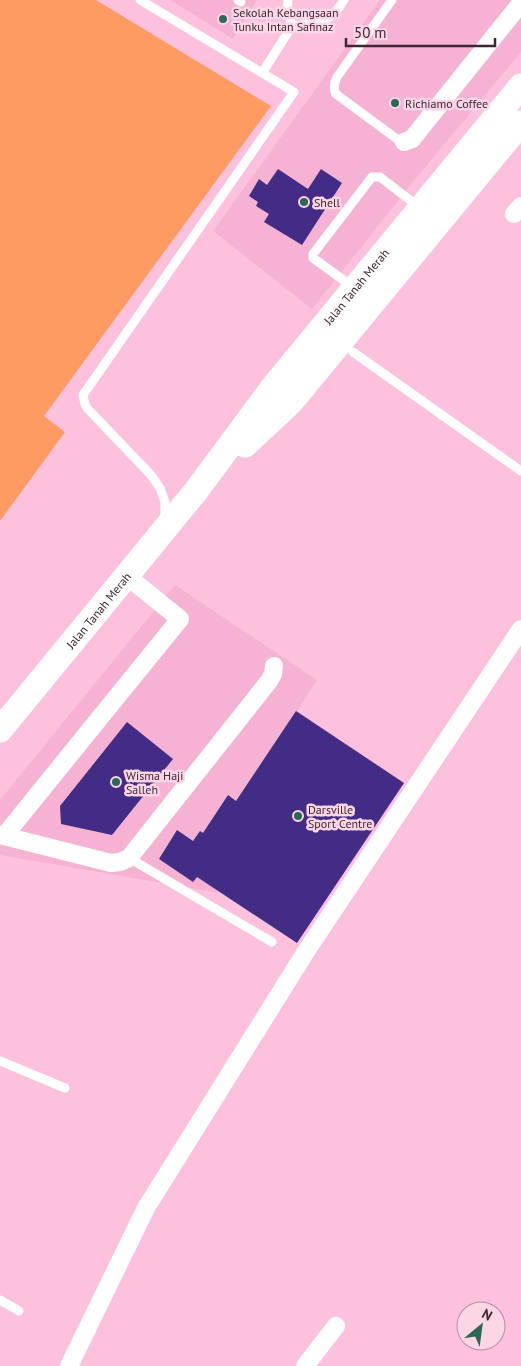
<svg xmlns="http://www.w3.org/2000/svg" width="521" height="1366" font-family="'PT Sans',sans-serif">
<style>
.built{fill:#f5b2d2}
.green{fill:#fe9b63}
.building{fill:#432c85}
.lines{fill:none;stroke-linecap:round;stroke-linejoin:round}
.service{stroke:#fff;stroke-width:9}
.minor{stroke:#fff;stroke-width:18}
.secondary{stroke:#fff;stroke-width:25}
.poi-dot{fill:#2b6956;stroke:#fcd6e7;stroke-width:2}
.labels{text-anchor:middle;dominant-baseline:central;stroke-width:5;stroke-linejoin:round;paint-order:stroke}
.poi-label{font-size:12px;fill:#3e2732;stroke:#fcd6e7;text-anchor:start}
.street-label{font-size:12px;fill:#3e2732;stroke:#fcd6e7}
</style>
<rect width="100%" height="100%" fill="#fec1dd"/>
<path class="built" d="M 170,0 L 257,0 L 233,39 Z
M 380,0 L 521,0 L 521,52 L 421,172 L 312,309 L 213,231 Z
M 175,585 L 317,680 L 297,711 L 404,783 L 297,943 L 221,893 L 0,855 L 0,800 Z"/>
<path class="green" d="M 0,0 L 96,0 L 271,106 L 44,416 L 65,432 L 0,521 Z"/>
<path class="building" d="M 278,169 L 308,189 L 321,169 L 342,183 L 302,245 L 264,222 L 269,214 L 256,206 L 258,202 L 249,196 L 259,179 L 267,185 Z
M 296,711 L 404,783 L 297,943 L 197,877 L 193,882 L 159,859 L 177,830 L 193,841 L 200,831 L 203,833 L 228,795 L 236,801 Z
M 127,722 L 173,759 L 112,835 L 61,824 L 60,806 Z"/>
<g class="lines">
<path class="service" d="M 140,0 L 294,92 L 83,395 L 85,404 L 87,408 L 151,475 L 160,488 L 165,502 L 165,520
M 238,0 L 241,2
M 392,0 L 337,77 C 334,83 333,88 336,94 L 397,139 L 404,142
M 292,26 C 319,22 328,26 344,0
M 262,73 L 292,26 L 287,9 L 288,0
M 353,287 L 313,258 L 313,254 L 372,177 L 380,177 L 419,207
M 353,352 L 521,471
M 129,858 L 272,942
M 0,1061 L 65,1088
M 0,1300 L 19,1311"/>
<path class="minor" d="M 404,142 L 412,139 L 521,3
M 514,214 L 521,206
M 0,835 L 111,863 L 120,862 L 129,858 L 269,681 L 273,674 L 274,666
M 4,836 L 180,619 L 127,576
M 69,1366 L 146,1208 L 305,953 L 521,629
M 305,1366 L 336,1326"/>
<g class="secondary">
<path d="M 245,445 L 291,402 L 521,123"/>
<path id="s1" d="M 0,730 L 196,491 L 273,387 L 521,86"/>
</g>
</g>
<g class="poi-dot">
<circle cx="223" cy="19" r="5"/>
<circle cx="395" cy="103" r="5"/>
<circle cx="304" cy="202" r="5"/>
<circle cx="116" cy="782" r="5"/>
<circle cx="298" cy="816" r="5"/>
</g>
<g class="labels">
<g class="poi-label">
<text x="233" y="12">Sekolah Kebangsaan<tspan x="233" dy="14">Tunku Intan Safinaz</tspan></text>
<text x="405" y="103">Richiamo Coffee</text>
<text x="314" y="202">Shell</text>
<text x="126" y="775">Wisma Haji<tspan x="126" dy="14">Salleh</tspan></text>
<text x="308" y="809">Darsville<tspan x="308" dy="14">Sport Centre</tspan></text>
</g>
<g class="street-label">
<text stroke="none"><textPath href="#s1" startOffset="569">Jalan Tanah Merah</textPath></text>
<text stroke="none"><textPath href="#s1" startOffset="155">Jalan Tanah Merah</textPath></text>
</g>
</g>
<g transform="translate(481 1326) rotate(29)"><circle r="24" fill="#fcd6e7" stroke="#b0909f"/>
<path d="M0-4L9 19L0 12L-9 19Z" fill="#2b6956"/>
<text y="-8" font-size="14" font-weight="bold" text-anchor="middle" fill="#3e2732">N</text>
</g>
<path d="M346 38v8h149v-8" fill="none" stroke="#3e2732" stroke-width="2.5"/>
<text x="354" y="38" font-size="15" fill="#3e2732" stroke="#fcd6e7" stroke-width="4" paint-order="stroke">50 m</text>
</svg>
